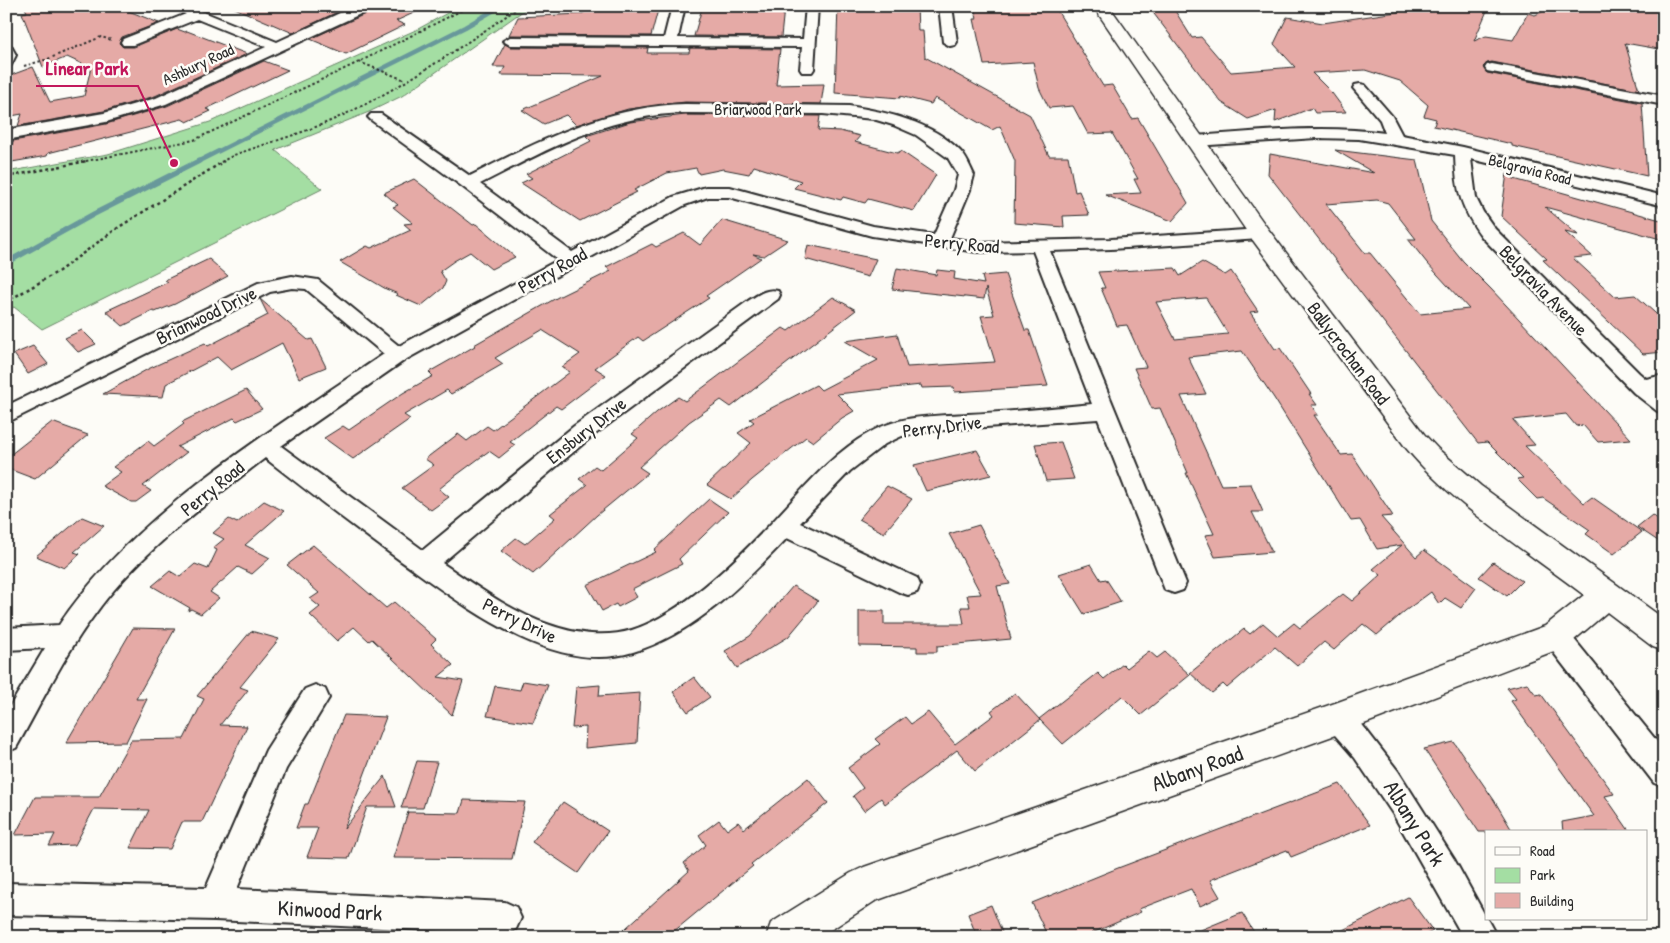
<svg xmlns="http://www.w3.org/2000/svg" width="1670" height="943" font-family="'Patrick Hand',sans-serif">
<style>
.green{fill:#a4dea3;stroke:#688467}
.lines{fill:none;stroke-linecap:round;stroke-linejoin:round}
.stream-far1{stroke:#67989b;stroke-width:4.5}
.stream{stroke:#67989b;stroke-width:5.5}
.building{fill:#e5aaa6;stroke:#2b2b2b;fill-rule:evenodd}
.street-casing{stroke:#2b2b2b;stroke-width:4}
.secondary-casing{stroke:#2b2b2b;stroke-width:3}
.path-far1{stroke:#2b2b2b;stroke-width:2;stroke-dasharray:2.5 2.5;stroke-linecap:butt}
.path{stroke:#2b2b2b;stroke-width:2.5;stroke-dasharray:3 3;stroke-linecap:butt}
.street{fill:#fdfcf7;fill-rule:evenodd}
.secondary{fill:#fdfcf7;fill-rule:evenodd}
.labels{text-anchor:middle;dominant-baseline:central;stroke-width:5;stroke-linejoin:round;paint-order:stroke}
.far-street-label{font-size:16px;fill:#2b2b2b;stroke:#fdfcf7}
.street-label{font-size:19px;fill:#2b2b2b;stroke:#fdfcf7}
.near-street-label{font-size:22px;fill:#2b2b2b;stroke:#fdfcf7}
.leader{fill:none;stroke:#c2185b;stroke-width:2}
.callout-dot{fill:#c2185b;stroke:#fdfcf7;stroke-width:2}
.callout-label{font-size:20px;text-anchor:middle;font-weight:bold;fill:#c2185b;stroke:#fdfcf7;stroke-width:5;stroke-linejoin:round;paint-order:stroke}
</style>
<rect width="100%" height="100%" fill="#fdfcf7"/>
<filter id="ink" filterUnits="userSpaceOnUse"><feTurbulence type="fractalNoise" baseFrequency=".02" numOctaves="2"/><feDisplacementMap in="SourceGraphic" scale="10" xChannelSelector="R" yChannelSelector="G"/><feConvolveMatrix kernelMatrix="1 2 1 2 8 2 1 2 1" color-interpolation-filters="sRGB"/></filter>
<g filter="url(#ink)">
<path class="green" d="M 460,6 L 530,6 L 402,96 L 369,112 L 275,150 L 322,189 L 42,329 L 14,307 L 6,311 L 6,172 L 108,154 L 210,122 L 418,29 Z"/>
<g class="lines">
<path class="stream-far1" d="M 197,162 L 465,27 L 501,6"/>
<path class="stream" d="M 6,263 L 94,214 L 199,161"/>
</g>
<path class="building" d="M 24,6 L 116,6 L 159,23 L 122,37 L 119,43 L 123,47 L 134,47 L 177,29 L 185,32 L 187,31 L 247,54 L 155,96 L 104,111 L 18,126 L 22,114 L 6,117 L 6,77 L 33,67 L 50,102 L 84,96 L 91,68 L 67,57 L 43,67 L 22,13 L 27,12 Z
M 230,6 L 350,6 L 293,33 Z
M 374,6 L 429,6 L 396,21 L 405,25 L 346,54 L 310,39 L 372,11 Z
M 587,6 L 659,6 L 651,36 L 509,35 L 518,17 L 581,14 L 585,12 Z
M 838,6 L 917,6 L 918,31 L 923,31 L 925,57 L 1030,115 L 1049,156 L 1068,156 L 1075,192 L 1079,191 L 1089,215 L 1063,216 L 1064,227 L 1014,223 L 1015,161 L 1000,126 L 992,130 L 935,98 L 931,104 L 900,96 L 900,98 L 835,93 Z
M 974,6 L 1055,7 L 1103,86 L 1112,85 L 1132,119 L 1138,118 L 1188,203 L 1172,221 L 1105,195 L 1141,193 L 1134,179 L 1138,179 L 1112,133 L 1088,134 L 1073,106 L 1049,108 L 1039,88 L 1033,62 L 984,65 L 974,19 L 977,19 Z
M 1148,6 L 1172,6 L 1192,38 L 1201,37 L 1231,72 L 1295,67 L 1274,44 L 1287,17 L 1323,23 L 1403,11 L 1426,11 L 1454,6 L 1489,6 L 1474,41 L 1486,36 L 1513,40 L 1528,13 L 1535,15 L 1555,6 L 1574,6 L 1597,11 L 1597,6 L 1664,8 L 1664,50 L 1625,43 L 1639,90 L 1492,62 L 1487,63 L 1483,67 L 1487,73 L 1642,103 L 1647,176 L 1512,146 L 1512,144 L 1434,126 L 1436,119 L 1424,116 L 1428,105 L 1400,81 L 1365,70 L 1312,73 L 1332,93 L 1346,112 L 1315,113 L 1312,108 L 1275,122 L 1276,110 L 1248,119 L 1221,102 Z
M 702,8 L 784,8 L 781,37 L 694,36 Z
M 505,44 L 510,47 L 648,48 L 647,53 L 689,53 L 690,48 L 780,49 L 776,85 L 824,84 L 821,104 L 685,102 L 628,109 L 576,125 L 566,115 L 544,124 L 522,110 L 603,76 L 501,75 L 505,67 L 493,67 Z
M 264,61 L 288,70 L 206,109 L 211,111 L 187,122 L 182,119 L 48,153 L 47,156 L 6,163 L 13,141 L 106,124 L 167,106 Z
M 685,115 L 820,116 L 818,130 L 840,131 L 860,136 L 855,142 L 897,153 L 901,151 L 936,175 L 914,211 L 868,199 L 865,203 L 843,197 L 841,200 L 794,188 L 801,181 L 754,166 L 749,174 L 723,169 L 699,174 L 696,168 L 667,173 L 634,190 L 637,192 L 580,221 L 521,183 L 532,178 L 526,174 L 591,141 L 586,136 L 630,122 Z
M 1335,150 L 1417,160 L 1431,221 L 1463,261 L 1491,289 L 1631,439 L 1598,442 L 1583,425 L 1576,426 L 1566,414 L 1513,420 L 1535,445 L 1525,446 L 1584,503 L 1592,497 L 1642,532 L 1614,554 L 1586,534 L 1590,530 L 1543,498 L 1537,499 L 1517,479 L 1523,478 L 1487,442 L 1478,443 L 1268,174 L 1270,154 L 1374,173 ZM 1377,200 L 1388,203 L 1416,239 L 1408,239 L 1427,263 L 1469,309 L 1420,314 L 1370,253 L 1365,253 L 1326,204 Z
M 1507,173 L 1514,179 L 1664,221 L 1664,240 L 1545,207 L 1578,235 L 1565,232 L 1592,256 L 1573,258 L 1615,297 L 1635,295 L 1664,321 L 1664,352 L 1643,354 L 1543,260 L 1547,259 L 1501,216 Z
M 414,179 L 473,225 L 476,224 L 515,257 L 491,269 L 470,252 L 454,261 L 440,271 L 446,281 L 443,288 L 421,306 L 396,295 L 398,294 L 386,289 L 340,262 L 367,246 L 371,248 L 411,230 L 404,224 L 413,223 L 393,207 L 398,205 L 384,193 Z
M 722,220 L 788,240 L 764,256 L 753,254 L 761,258 L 706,296 L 709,298 L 643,341 L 638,337 L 595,368 L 606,375 L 561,409 L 556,406 L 510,442 L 515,445 L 499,458 L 489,451 L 454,477 L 439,489 L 449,497 L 431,510 L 402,488 L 434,465 L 425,459 L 458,434 L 467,441 L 487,426 L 493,430 L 570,372 L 562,367 L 580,354 L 542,330 L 495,358 L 503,364 L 451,394 L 447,390 L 404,415 L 410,419 L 353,459 L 324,438 L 343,426 L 349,430 L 403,393 L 433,376 L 429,372 L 475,346 L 474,345 L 558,297 L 611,271 L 606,267 L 652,244 L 656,247 L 684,233 L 700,245 Z
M 808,245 L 876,259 L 868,277 L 805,259 Z
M 209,259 L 228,276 L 175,304 L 155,312 L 153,311 L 123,326 L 106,311 L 168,282 L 165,280 Z
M 1202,262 L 1225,275 L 1231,271 L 1258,311 L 1250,312 L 1275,349 L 1280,348 L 1311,394 L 1309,394 L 1317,405 L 1311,405 L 1318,415 L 1314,415 L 1341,455 L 1352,454 L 1393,516 L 1381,517 L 1416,557 L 1424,550 L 1476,588 L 1461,608 L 1445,598 L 1439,604 L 1431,592 L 1405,611 L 1377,635 L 1363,624 L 1334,650 L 1324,642 L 1297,666 L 1275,647 L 1227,688 L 1223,684 L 1212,693 L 1190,673 L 1244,629 L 1250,634 L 1263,623 L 1278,636 L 1294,623 L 1300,628 L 1343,594 L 1352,601 L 1381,575 L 1373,569 L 1402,545 L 1377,549 L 1360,520 L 1351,521 L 1274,398 L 1242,351 L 1188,357 L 1206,394 L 1181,396 L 1221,485 L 1251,484 L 1263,512 L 1252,512 L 1272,552 L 1215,557 L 1205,535 L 1214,534 L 1186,473 L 1188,473 L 1178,450 L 1160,408 L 1152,409 L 1134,368 L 1146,367 L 1127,325 L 1117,326 L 1101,288 L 1105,288 L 1098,272 L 1175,268 L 1180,276 ZM 1206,298 L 1228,334 L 1175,339 L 1156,302 Z
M 897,268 L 936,275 L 937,270 L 955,272 L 954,279 L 984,284 L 982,276 L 1005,274 L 1025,330 L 1029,330 L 1048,386 L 955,392 L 954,387 L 922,388 L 921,385 L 837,394 L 854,411 L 842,418 L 813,442 L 806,437 L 752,480 L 731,499 L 707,485 L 751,443 L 738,433 L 754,422 L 750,419 L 816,385 L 821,390 L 878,360 L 845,341 L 897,334 L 907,367 L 995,362 L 981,316 L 994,315 L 986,288 L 984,299 L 892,289 Z
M 833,297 L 856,310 L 731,407 L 721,400 L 689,422 L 639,467 L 648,473 L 597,515 L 533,574 L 501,551 L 516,538 L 525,544 L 555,518 L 550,514 L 587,485 L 579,479 L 595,466 L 601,470 L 638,438 L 632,434 L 657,412 L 678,397 L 685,401 L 783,328 L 788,331 Z
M 260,299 L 308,340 L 312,339 L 326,367 L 299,378 L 282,343 L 231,370 L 217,357 L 166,384 L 163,397 L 103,394 L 148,369 L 205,343 L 208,346 L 268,315 Z
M 82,330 L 96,344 L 78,352 L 65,338 Z
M 33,346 L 48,364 L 28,374 L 14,354 Z
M 246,390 L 262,409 L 237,421 L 234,418 L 177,447 L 187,452 L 143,486 L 151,491 L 136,502 L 131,502 L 102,486 L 121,472 L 113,467 L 148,441 L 154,446 L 184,424 L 182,422 Z
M 52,422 L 88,435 L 35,479 L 6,468 L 6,458 Z
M 1061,442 L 1074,479 L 1046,481 L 1035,444 Z
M 977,450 L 991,475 L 926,491 L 914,465 Z
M 887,486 L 912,499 L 884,533 L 859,519 Z
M 709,499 L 728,512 L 679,559 L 682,564 L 632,589 L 637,597 L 618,607 L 616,604 L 602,611 L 587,585 L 656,552 L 654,550 Z
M 264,501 L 284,511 L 245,545 L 270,558 L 252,574 L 238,567 L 210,592 L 219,598 L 201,614 L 191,609 L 188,611 L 190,608 L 152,586 L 170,571 L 180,577 L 195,564 L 208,569 L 217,550 L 213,548 L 224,539 L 213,533 L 229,519 L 237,523 Z
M 1652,515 L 1664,523 L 1664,545 L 1637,527 Z
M 82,517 L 104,526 L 74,552 L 80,554 L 64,568 L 36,556 Z
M 979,525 L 1010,584 L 997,586 L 1011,639 L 937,646 L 937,652 L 917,652 L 917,647 L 859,646 L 859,611 L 884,611 L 884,624 L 964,624 L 961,607 L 970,607 L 967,595 L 981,594 L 949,534 Z
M 313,545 L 386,608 L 394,602 L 436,639 L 431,644 L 453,665 L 438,677 L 463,681 L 452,715 L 372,639 L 369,641 L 354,627 L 337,641 L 310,615 L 320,607 L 310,599 L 319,593 L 287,565 Z
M 1493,562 L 1522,581 L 1507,596 L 1479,577 Z
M 1091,564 L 1101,580 L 1106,579 L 1121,602 L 1084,614 L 1059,574 Z
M 793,586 L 818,601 L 788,637 L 737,668 L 725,651 L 750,636 Z
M 133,628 L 175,629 L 136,699 L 147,699 L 126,742 L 66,743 Z
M 251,631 L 279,639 L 240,687 L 248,690 L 220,725 L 247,726 L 202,822 L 182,822 L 170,849 L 130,848 L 149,810 L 94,809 L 75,845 L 49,846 L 55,834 L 15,835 L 35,797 L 99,797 L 131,740 L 184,739 L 204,699 L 197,696 Z
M 1149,651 L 1157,658 L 1165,652 L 1190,675 L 1141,715 L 1122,696 L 1063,744 L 1039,719 L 1098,673 L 1104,679 L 1123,664 L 1127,668 Z
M 694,677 L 710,697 L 688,712 L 673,692 Z
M 523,681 L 548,685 L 533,723 L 487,716 L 495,686 L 520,690 Z
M 1527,683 L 1536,695 L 1541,694 L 1614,794 L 1605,796 L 1630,832 L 1563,832 L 1562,822 L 1594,816 L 1511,701 L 1516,699 L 1507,688 Z
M 600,685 L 599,696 L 640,693 L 637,743 L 585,748 L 586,727 L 572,728 L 576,687 Z
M 1015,693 L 1040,720 L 975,771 L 957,750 L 885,804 L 881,798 L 864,811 L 853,796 L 863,788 L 848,768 L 880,744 L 875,739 L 905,717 L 911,724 L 928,712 L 955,744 L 994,715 L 991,711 Z
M 344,715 L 386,717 L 344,829 L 385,776 L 396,807 L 367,807 L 349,858 L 307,857 L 318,828 L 296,828 L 305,804 L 308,804 Z
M 1454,742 L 1494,800 L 1513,832 L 1479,832 L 1424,749 Z
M 417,761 L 437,762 L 423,808 L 401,808 Z
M 808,778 L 828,803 L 751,864 L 753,866 L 667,937 L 616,937 L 689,871 L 684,863 L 706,845 L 699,835 L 719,820 L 727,830 L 738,822 L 744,829 Z
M 1340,784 L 1370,825 L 1291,857 L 1287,850 L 1210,880 L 1220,897 L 1200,906 L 1191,889 L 1139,909 L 1141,912 L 1083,937 L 1048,937 L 1032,903 L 1118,868 Z
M 464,800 L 525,802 L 512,859 L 393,858 L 408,812 L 460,813 Z
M 563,802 L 608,831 L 578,873 L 532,842 Z
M 1408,897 L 1433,931 L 1421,937 L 1329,937 Z
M 991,905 L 1004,937 L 977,937 L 968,914 Z
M 1242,913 L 1257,937 L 1186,937 L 1186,936 Z"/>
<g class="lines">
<defs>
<path id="street" d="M 171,6 L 189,6 L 277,42 L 355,6 L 372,6 L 371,9 L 166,104 L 106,122 L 6,140 L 6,130 L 104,113 L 156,98 L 266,47 L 197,19 L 133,45 L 123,45 L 121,42 L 123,39 L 186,14 Z
M 672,6 L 685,6 L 678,38 L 803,39 L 806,6 L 818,6 L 814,69 L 812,72 L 802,72 L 800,69 L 802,47 L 510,45 L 503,41 L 510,37 L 664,38 Z
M 939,6 L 952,6 L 957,42 L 955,45 L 950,46 L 943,42 Z
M 6,45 L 11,46 L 16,55 L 11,65 L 6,66 Z
M 1492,64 L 1664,96 L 1664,105 L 1487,71 L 1485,68 L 1487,65 Z
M 1360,84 L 1365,85 L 1392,116 L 1402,135 L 1463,147 L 1664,196 L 1664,206 L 1471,159 L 1476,198 L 1483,212 L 1495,229 L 1639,373 L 1646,379 L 1664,375 L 1664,389 L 1659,391 L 1664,394 L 1664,414 L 1657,411 L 1634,393 L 1482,237 C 1461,208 1456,191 1455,155 L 1359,139 L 1316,138 L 1195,146 L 1189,144 L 1187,141 L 1189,138 L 1195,136 C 1258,132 1322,124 1385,133 L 1380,120 L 1353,88 L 1355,85 Z
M 685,104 L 849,106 C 887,112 932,122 960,151 C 967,158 970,167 974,175 L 970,190 L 950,238 L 977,242 L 1111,239 L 1260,229 L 1266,230 L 1269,234 L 1266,238 L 1260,239 L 1111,249 L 1050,251 L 1186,583 L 1183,590 L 1174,593 L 1165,590 L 1098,419 L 931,431 L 902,436 L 885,444 L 850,471 L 800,523 L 917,578 L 920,585 L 917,592 L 908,595 L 899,592 L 787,538 C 743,584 695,633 633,652 C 553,677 462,604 401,561 C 355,528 310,493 265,458 C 206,504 139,553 95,614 C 64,655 41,704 16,748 L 6,752 L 6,713 L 45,648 L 6,650 L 6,628 L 59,625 C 134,513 274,429 384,354 L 306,289 L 292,288 L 270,292 L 6,423 L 6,406 L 258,283 L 292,276 L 318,280 L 399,346 L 558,260 L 463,187 L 371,120 L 368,117 L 371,114 L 381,114 L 470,176 C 539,141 607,106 685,104 ZM 685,113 L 823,114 L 873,119 L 893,125 L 916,135 L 948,158 L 958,175 L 954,190 L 934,235 L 873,226 L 730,187 L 706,187 L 673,197 L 572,252 L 480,184 C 548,149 608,115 685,113 ZM 708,197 L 729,197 L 872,236 L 932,245 L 939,248 L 943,247 L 977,252 L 1033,251 L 1092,404 C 1051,408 1009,412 968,414 C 933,416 900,415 869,433 C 833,453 805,487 777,517 C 741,556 683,614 632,630 C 606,638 575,634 550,625 C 511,612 476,586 442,563 L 590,438 L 778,299 L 780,295 L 778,291 C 766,288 758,295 748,301 L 574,426 L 423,550 L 281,446 L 405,360 L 685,205 Z
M 1556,625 L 1565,628 L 1664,750 L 1664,787 L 1654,783 L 1547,644 L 1543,636 L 1547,628 Z
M 315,685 L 325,689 L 329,698 L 286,769 L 237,889 L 505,902 L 516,907 L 521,918 L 516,929 L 505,934 L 215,920 L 6,915 L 6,883 L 206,888 L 266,750 L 305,689 Z
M 1338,705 L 1348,709 L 1357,718 L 1398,771 L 1454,859 L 1497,937 L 1463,937 L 1393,814 L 1355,758 L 1328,727 L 1324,718 L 1328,709 Z"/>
<path id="secondary" d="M 1093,6 L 1109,6 L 1268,229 L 1424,434 L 1438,449 L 1481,486 L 1664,619 L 1664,651 L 1653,647 L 1607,612 L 1567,646 L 1338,734 L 875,901 L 820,937 L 766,937 L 771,923 L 851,873 L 864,867 L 1338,702 L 1545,626 L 1584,595 C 1525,550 1453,505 1406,448 L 1252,239 Z"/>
</defs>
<use href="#street" class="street-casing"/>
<use href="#secondary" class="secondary-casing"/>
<path class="path-far1" d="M 359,62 L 405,80
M 24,66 L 48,59 L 101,37 L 112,40
M 81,162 L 194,140 L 359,62 L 470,6
M 221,162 L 234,155 C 265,144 297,135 328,122 C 397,92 459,48 521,6"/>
<path class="path" d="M 6,177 L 87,161
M 6,302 L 59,271 L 116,229 L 224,161"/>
<use href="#street" class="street"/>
<use href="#secondary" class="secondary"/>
</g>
</g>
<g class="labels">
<g class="far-street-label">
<text transform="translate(198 64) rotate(-25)">Ashbury Road</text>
<text x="758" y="109">Briarwood Park</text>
<text transform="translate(1530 169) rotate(14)">Belgravia Road</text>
</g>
<g class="street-label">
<text transform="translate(962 243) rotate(5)">Perry Road</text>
<text transform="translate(552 270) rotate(-29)">Perry Road</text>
<text transform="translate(1544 290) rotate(46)">Belgravia Avenue</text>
<text transform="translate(206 315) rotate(-26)">Brianwood Drive</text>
<text transform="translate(1349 353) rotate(53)">Ballycrochan Road</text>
<text transform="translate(942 426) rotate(-7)">Perry Drive</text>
<text transform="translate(586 430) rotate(-38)">Ensbury Drive</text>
<text transform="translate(212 488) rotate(-39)">Perry Road</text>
<text transform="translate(520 620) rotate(26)">Perry Drive</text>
</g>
<g class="near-street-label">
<text transform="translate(1197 768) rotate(-20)">Albany Road</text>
<text transform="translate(1415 823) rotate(58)">Albany Park</text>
<text transform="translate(330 910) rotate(3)">Kinwood Park</text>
</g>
</g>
<path class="leader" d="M174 163L138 86H36"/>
<circle class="callout-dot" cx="174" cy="163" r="5"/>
<g class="callout-label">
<text x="87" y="75">Linear Park</text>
</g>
<rect width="1670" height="943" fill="none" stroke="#fdfcf7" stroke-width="25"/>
<rect x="12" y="12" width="1645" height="918" fill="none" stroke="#2b2b2b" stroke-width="2" filter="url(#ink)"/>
<rect x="1485" y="830" width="162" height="90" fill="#fdfcf7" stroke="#a9a8a5"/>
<rect x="1495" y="847" width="25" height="8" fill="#fdfcf7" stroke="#a9a8a5"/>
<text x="1530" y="856" font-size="15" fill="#2b2b2b">Road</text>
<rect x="1495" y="868" width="25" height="15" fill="#a4dea3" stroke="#a9a8a5"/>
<text x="1530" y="880" font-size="15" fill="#2b2b2b">Park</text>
<rect x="1495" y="893" width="25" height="15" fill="#e5aaa6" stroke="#a9a8a5"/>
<text x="1530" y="906" font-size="15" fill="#2b2b2b">Building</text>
</svg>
